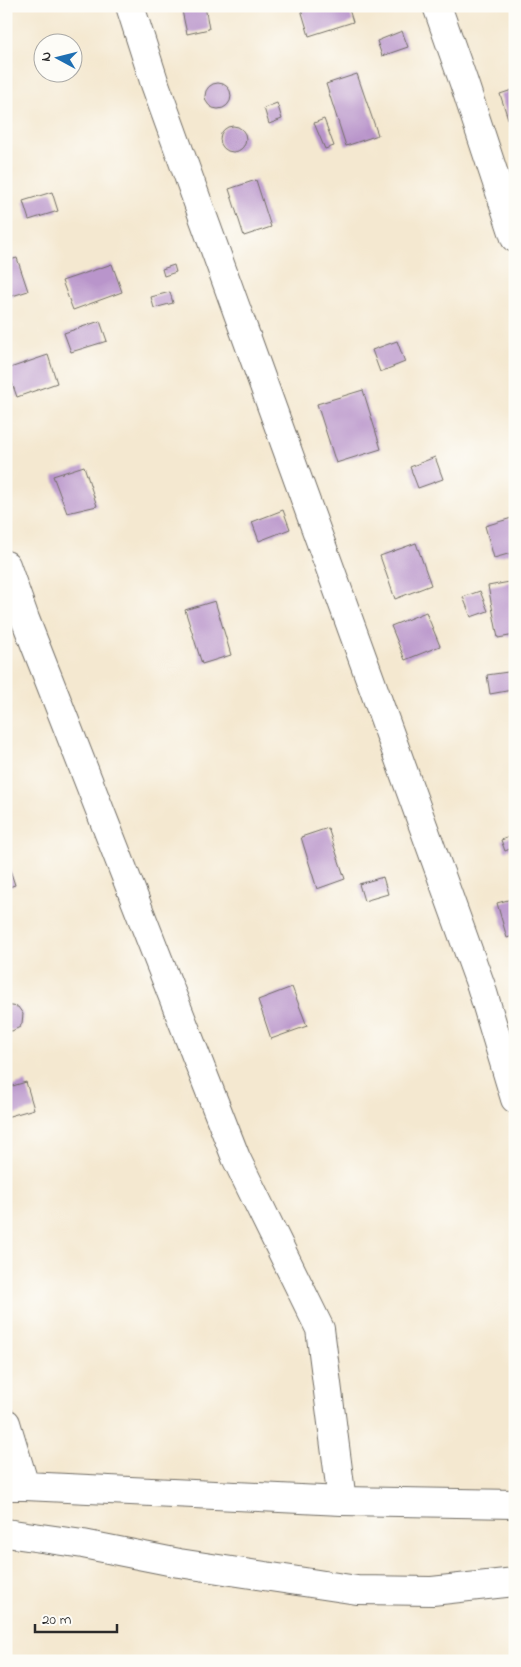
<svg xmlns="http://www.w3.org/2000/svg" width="521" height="1667" font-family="'Indie Flower',sans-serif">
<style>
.building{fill:#b995cb}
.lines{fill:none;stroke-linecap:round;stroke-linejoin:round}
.street-casing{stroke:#716d65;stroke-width:30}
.street{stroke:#fff;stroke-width:28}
</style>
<rect width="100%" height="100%" fill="#fdfcf7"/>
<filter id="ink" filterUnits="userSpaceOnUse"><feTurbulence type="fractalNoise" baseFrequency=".02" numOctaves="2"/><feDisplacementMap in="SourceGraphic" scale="10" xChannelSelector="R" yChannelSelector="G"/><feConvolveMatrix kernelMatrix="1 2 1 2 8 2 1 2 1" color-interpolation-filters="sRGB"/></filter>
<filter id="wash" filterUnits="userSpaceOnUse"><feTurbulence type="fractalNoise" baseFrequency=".0096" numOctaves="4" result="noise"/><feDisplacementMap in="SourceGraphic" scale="20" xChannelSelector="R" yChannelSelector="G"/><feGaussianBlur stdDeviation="1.12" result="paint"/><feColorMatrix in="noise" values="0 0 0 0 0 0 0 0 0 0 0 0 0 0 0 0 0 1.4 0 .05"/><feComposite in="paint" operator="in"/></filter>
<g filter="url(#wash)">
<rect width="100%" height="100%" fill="#f4e8d0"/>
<g id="blocks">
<path class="building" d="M 181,6 L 205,6 L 209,29 L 187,34 Z
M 300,6 L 348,6 L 353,22 L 309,36 Z
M 402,31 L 408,47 L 382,56 L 377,41 Z
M 357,74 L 378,135 L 346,146 L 326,84 Z
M205 96a13 13 0 1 1 26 0a13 13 0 1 1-26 0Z
M 515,89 L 515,137 L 514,137 L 500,94 Z
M 277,103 L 282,119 L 269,124 L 264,108 Z
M 324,119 L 334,146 L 325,149 L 314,123 Z
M220 139a13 13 0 1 1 26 0a13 13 0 1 1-26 0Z
M 256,180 L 271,227 L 244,236 L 229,189 Z
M 52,192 L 58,211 L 29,220 L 23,201 Z
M 17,258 L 28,291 L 6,298 L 6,261 Z
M 112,264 L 122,292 L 73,310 L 62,281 Z
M 174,265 L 176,272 L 164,276 L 162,269 Z
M 170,292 L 173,303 L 154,308 L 151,297 Z
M 100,321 L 107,341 L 71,352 L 64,333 Z
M 397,341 L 405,362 L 380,372 L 372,350 Z
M 48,355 L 57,383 L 17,397 L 7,369 Z
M 363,390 L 381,449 L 336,463 L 317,404 Z
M 435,457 L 443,479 L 418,488 L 410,467 Z
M 84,466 L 97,506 L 67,513 L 53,476 Z
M 283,510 L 290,529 L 259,541 L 252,522 Z
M 515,517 L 515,552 L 494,558 L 485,526 Z
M 416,543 L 431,585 L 395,599 L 380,556 Z
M 515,581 L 515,635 L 498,638 L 488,586 Z
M 480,591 L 488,611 L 471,617 L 463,597 Z
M 215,601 L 231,655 L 202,664 L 185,610 Z
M 426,612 L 440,646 L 405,660 L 391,626 Z
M 508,672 L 512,690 L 490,694 L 487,675 Z
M 328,828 L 345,879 L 317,889 L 301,837 Z
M 515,835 L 515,847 L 505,851 L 501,840 Z
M 6,858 L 15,885 L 6,888 Z
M 383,877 L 388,894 L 364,901 L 359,884 Z
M 515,898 L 515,935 L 507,938 L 497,903 Z
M 292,987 L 307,1026 L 271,1039 L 258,1000 Z
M 6,1005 L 18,1007 L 23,1014 L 22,1023 L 20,1027 L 12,1031 L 6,1030 Z
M 26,1082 L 34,1109 L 6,1117 L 6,1088 Z"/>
</g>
</g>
<g filter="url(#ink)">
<use href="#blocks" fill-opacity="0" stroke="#716d65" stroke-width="1"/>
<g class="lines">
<defs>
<path id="street" d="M 130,6 L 155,84 L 481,986 L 515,1099
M 437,6 L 464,83 L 515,238
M 6,565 L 25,619 L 236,1158 L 320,1329 L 342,1501
M 6,1423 L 25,1486
M 6,1486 L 25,1486 L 342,1501 L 515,1504
M 6,1533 L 83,1544 L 179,1563 L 357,1590 L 432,1591 L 515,1582"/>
</defs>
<use href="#street" class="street-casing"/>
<use href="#street" class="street"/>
</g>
</g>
<rect width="521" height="1667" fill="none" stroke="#fdfcf7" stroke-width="25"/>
<g transform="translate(58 58) rotate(277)"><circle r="24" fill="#fdfcf7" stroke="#a9a8a5"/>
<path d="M0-4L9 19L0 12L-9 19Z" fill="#1f6fb2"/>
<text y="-8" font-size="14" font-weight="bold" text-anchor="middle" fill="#2b2b2b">N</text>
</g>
<path d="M35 1624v8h82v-8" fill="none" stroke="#2b2b2b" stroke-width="2.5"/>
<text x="42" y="1624" font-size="15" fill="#2b2b2b" stroke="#fdfcf7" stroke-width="4" paint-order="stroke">20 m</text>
</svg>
